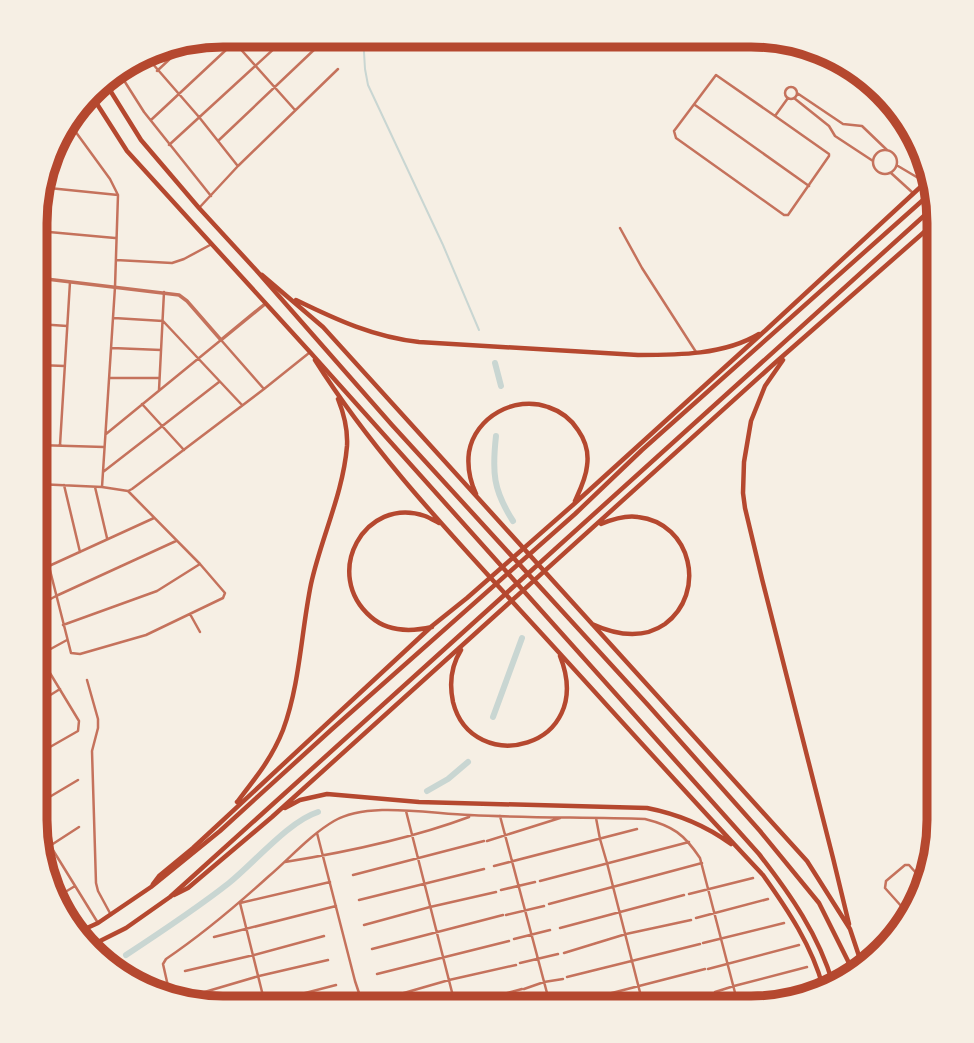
<svg xmlns="http://www.w3.org/2000/svg" width="974" height="1043" font-family="'IBM Plex Sans',sans-serif">
<style>
.lines{fill:none;stroke-linecap:round;stroke-linejoin:round}
.stream{stroke:#c9d6d2;stroke-width:2}
.canal{stroke:#c9d6d2;stroke-width:6}
.minor{stroke:#c5725c;stroke-width:2.5}
.tertiary{stroke:#c5725c;stroke-width:3.5}
.primary{stroke:#b5482f;stroke-width:4.5}
.trunk{stroke:#b5482f;stroke-width:4.5}
.rim{fill:none;stroke:#b5482f;stroke-width:9}
</style>
<rect width="100%" height="100%" fill="#f6efe4"/>
<g class="lines">
<path class="stream" d="M 363,35 L 365,69 L 368,85 L 443,245 L 479,330"/>
<path class="canal" d="M 495,363 L 501,386
M 496,436 C 492,472 493,490 513,521
M 493,717 L 522,638
M 427,791 L 448,779 L 468,762
M 126,955 C 161,932 196,909 229,883 C 254,863 289,821 318,812"/>
<path class="minor" d="M 228,35 L 295,110
M 145,55 L 199,117 L 237,165
M 118,71 L 144,112 L 211,196
M 157,71 L 189,41
M785 93a6 6 0 1 1 12 0a6 6 0 1 1-12 0Z
M 797,93 L 843,124 L 862,126 L 887,150
M 794,98 L 829,126 L 835,136 L 873,161
M 695,105 L 809,186
M 775,116 L 716,75 L 674,131 L 676,138 L 784,215 L 788,215 L 829,156 L 829,154 L 775,116 L 788,98
M 67,120 L 110,179 L 118,195 L 115,287 L 102,487
M 151,120 L 242,35
M 218,141 L 317,47
M 169,145 L 289,35
M873 162a12 12 0 1 1 24 0a12 12 0 1 1-24 0Z
M 898,166 L 925,182
M 891,173 L 913,193
M 39,187 L 118,195
M 199,208 L 238,166 L 338,69
M 620,228 L 642,268 L 696,352
M 38,231 L 115,238
M 116,260 L 172,263 L 184,259 L 210,245
M 114,318 L 163,321 L 242,405
M 38,324 L 67,326
M 112,348 L 161,350
M 38,365 L 65,366
M 109,378 L 158,378
M 159,390 L 164,292
M 142,404 L 184,450
M 106,434 L 221,340 L 264,389
M 37,445 L 104,447
M 60,445 L 70,282
M 103,472 L 219,382
M 37,484 L 102,487 L 128,491 L 132,489 L 264,389 L 309,353
M 64,485 L 80,552
M 95,487 L 107,538
M 37,519 L 71,653 L 80,654 L 146,635 L 223,598 L 225,593 L 200,564 L 128,491
M 37,558 L 45,553
M 49,566 L 154,518
M 36,607 L 56,596 L 176,541
M 190,614 L 200,632
M 63,625 L 157,591 L 200,564
M 36,657 L 67,640
M 87,680 L 98,719 L 98,728 L 92,751 L 96,883 L 98,891 L 111,915
M 36,704 L 60,689
M 36,755 L 78,731 L 79,721 L 36,650
M 36,805 L 78,780
M 406,811 L 456,1008
M 500,816 L 551,1008
M 596,818 L 600,839 L 607,863 L 644,1008
M 35,821 L 98,923
M 317,833 L 355,981 L 364,1008
M 487,841 L 560,818
M 935,843 C 923,829 925,828 939,817
M 42,851 L 79,827
M 285,862 C 347,852 410,839 469,817
M 494,866 L 637,829
M 353,875 L 484,841
M 540,881 L 689,842
M 501,890 L 535,882
M 689,894 L 753,878
M 57,897 L 75,886
M 359,900 L 484,869
M 549,904 L 702,863
M 506,915 L 544,906
M 911,917 L 885,888 L 886,881 L 905,865 L 909,865 L 924,882
M 696,918 L 768,899
M 364,925 L 430,907 L 496,892
M 560,928 L 684,895
M 214,937 L 336,906
M 514,939 L 550,930
M 703,943 L 784,923
M 372,949 L 503,915
M 564,953 L 626,934 L 691,920
M 520,963 L 558,954
M 708,969 L 799,945
M 185,971 L 254,955 L 324,936
M 377,974 L 509,941
M 567,977 L 700,944
M 524,989 L 544,982 L 563,979
M 715,992 L 734,986 L 807,967
M 170,995 L 163,964 L 166,959 C 203,934 236,906 269,876 C 290,858 310,835 334,821 C 368,801 431,814 470,815 C 528,818 587,817 645,819 C 673,826 684,834 700,858 L 739,1008
M 191,996 L 259,976 L 328,960
M 383,999 L 449,980 L 516,965
M 573,1003 L 705,969
M 247,1008 L 336,985
M 266,1008 L 240,903 L 330,882
M 452,1008 L 522,989
M 554,1008 L 569,1004
M 649,1008 L 706,995
M 762,1008 L 764,1007"/>
<path class="tertiary" d="M 38,278 L 179,295 L 187,301 L 221,340 L 265,304"/>
<path class="primary" d="M 262,275 L 323,327 L 807,861 L 850,929 L 863,968
M 296,300 C 337,320 374,337 419,342 L 638,355 C 678,355 724,355 759,334
M 315,360 C 373,452 447,530 520,610 C 601,698 681,788 763,875 C 788,910 812,946 823,987
M 783,360 L 765,386 L 751,421 L 744,462 L 743,493 L 745,508 L 762,579 L 833,858 L 849,924
M 476,494 C 470,481 467,467 469,452 C 475,417 515,395 548,407 C 560,411 571,419 578,430 C 585,440 589,453 587,466 C 586,478 580,490 575,501
M 592,624 C 616,635 642,640 665,624 C 707,593 692,523 638,517 C 625,515 613,519 601,524
M 432,627 C 410,632 388,632 371,617 C 321,574 365,495 425,516 C 430,518 435,521 439,523
M 461,650 C 451,666 449,683 453,702 C 472,778 597,749 560,656
M 237,802 C 255,779 272,758 283,730 C 300,684 301,633 311,584 C 321,538 343,494 347,446 C 348,429 344,414 338,399
M 285,808 L 300,800 L 327,794 L 419,802 L 647,808 C 678,814 705,825 731,844
M 153,884 L 159,876 L 193,848 L 432,626 L 467,598 L 574,504 L 768,328 L 928,180
M 174,895 L 188,888 L 272,817 L 776,362 L 939,219"/>
<path class="trunk" d="M 103,79 L 141,140 L 199,208 L 256,270 L 392,425 L 648,705 L 760,831 L 819,903 L 848,961 L 853,977
M 90,93 L 127,151 L 310,352 L 759,854 C 790,894 819,935 833,984
M 76,933 L 98,923 L 151,887 L 220,831 L 331,730 L 575,514 L 642,450 L 932,192
M 90,946 L 126,928 L 170,897 L 936,205"/>
</g>
<path d="M0 0H974V1043H0ZM223 47H751A176 176 0 0 1 927 223V820A176 176 0 0 1 751 996H223A176 176 0 0 1 47 820V223A176 176 0 0 1 223 47Z" fill="#f6efe4" fill-rule="evenodd"/>
<path class="rim" d="M223 47H751A176 176 0 0 1 927 223V820A176 176 0 0 1 751 996H223A176 176 0 0 1 47 820V223A176 176 0 0 1 223 47Z"/>
</svg>
